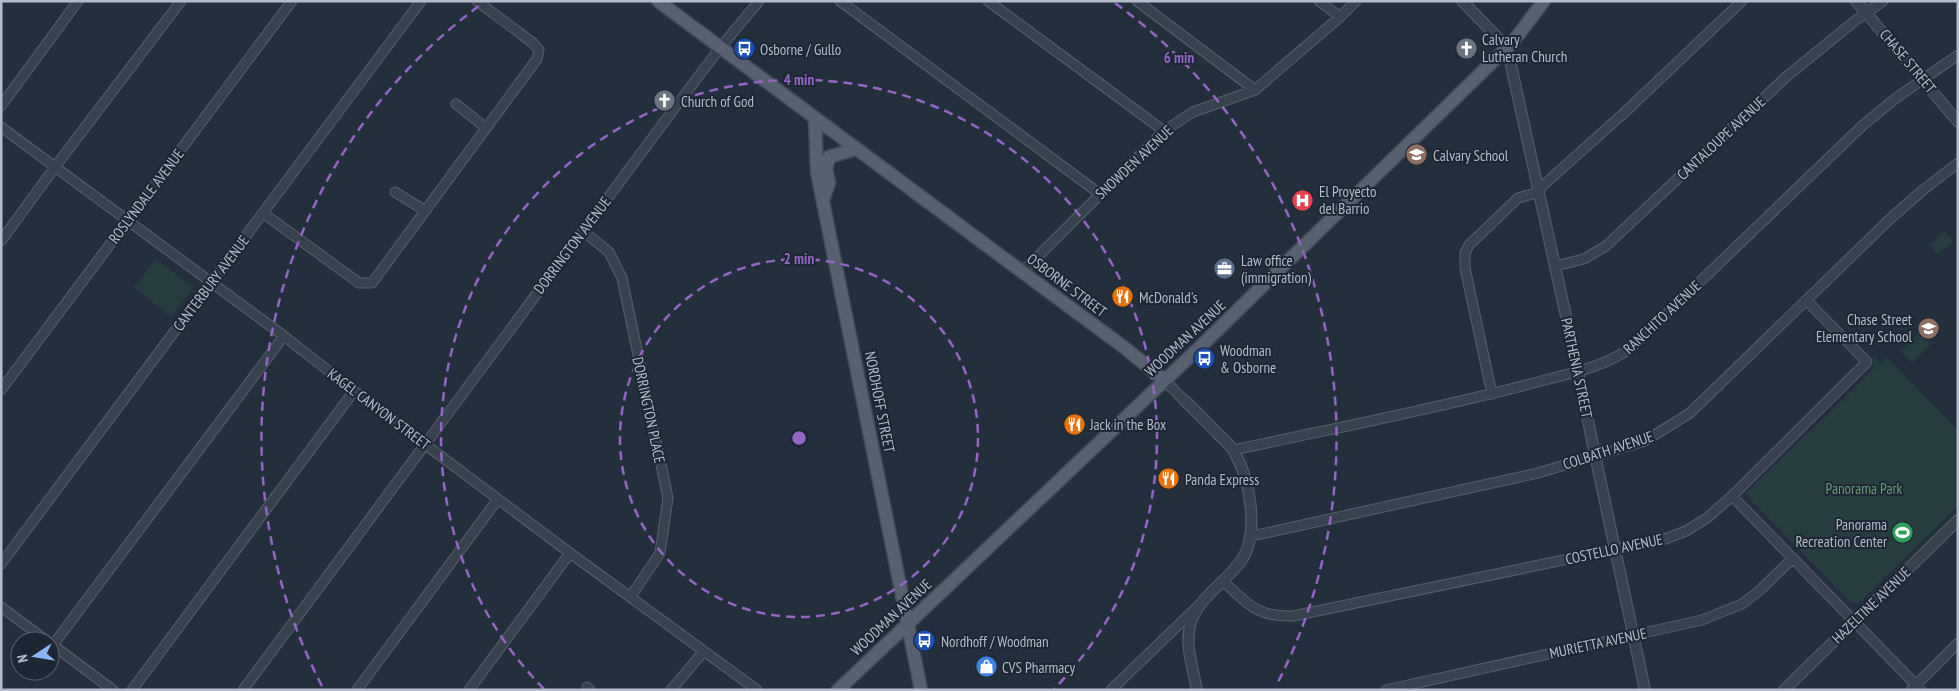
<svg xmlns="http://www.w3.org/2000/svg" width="1959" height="691" font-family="'PT Sans Narrow',sans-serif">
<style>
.green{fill:#263c3f}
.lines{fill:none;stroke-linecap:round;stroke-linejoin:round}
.minor-casing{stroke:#565f6c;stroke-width:11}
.tertiary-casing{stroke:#565f6c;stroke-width:12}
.primary-casing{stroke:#414a57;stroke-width:15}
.minor{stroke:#38414e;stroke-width:9}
.tertiary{stroke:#38414e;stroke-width:10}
.primary{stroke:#56606e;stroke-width:12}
.ring{fill:none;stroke:#9266c3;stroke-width:2.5;stroke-dasharray:9 6}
.labels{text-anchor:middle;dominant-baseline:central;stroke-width:4;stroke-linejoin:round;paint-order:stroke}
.poi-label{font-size:15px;fill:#b4bcc9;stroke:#1d2633;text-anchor:start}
.street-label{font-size:15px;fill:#b4bcc9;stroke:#1d2633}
.park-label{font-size:15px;fill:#6b9a76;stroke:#1d2633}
.centre{fill:#9266c3;stroke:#1d2633;stroke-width:2.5}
.ring-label{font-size:15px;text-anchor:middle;font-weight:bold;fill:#9266c3;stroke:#1d2633;stroke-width:4;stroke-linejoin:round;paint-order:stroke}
</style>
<rect width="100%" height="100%" fill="#242f3e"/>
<path class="green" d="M 1944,231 L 1953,241 L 1938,254 L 1929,245 Z
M 155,259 L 194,287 L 171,317 L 134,288 Z
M 1919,333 L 1930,344 L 1912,362 L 1901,351 Z
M 1872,354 L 1881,363 L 1887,358 L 1958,430 L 1958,506 L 1859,603 L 1851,603 L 1748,497 L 1747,492 L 1873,370 L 1874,362 Z"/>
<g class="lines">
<defs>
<path id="minor" d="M 840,1 L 1100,194
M 988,1 L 1164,131
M 1137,1 L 1255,90
M 1319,1 L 1340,17
M 456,104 L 485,127
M 1,106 L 78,1
M 1,127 L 284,336 L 354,391 L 570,553 L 757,690
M 1539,189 L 1624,113 L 1742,1
M 395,192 L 424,210
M 263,213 L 359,283 L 372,283 L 537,59 L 539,50 L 533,43 L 477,1
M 583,231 L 609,252 L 622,278 L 668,498 L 660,553 L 631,596
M 1,241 L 55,167 L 181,1
M 1555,266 L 1584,259 L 1606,246 L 1786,77 L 1856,20 L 1883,1
M 1022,272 L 1164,131 L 1193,112 L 1255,90 L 1340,17 L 1356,1
M 1164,380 L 1184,400
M 1,390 L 292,1
M 1492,394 L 1465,268 L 1465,253 L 1469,245 L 1518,198 L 1540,192
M 1234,450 C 1331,429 1429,410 1526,385 C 1562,375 1602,369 1632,347 L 1862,126 L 1896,98 L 1958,55
M 1732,496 L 1921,690
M 1252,536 L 1538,473 L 1645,441 L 1690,413 L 1891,218 L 1923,190 L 1958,163
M 1,564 L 421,1
M 1224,582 C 1249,605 1257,617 1293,616 L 1665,539 L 1686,531 L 1707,518 L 1732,496 L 1867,362 L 1806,300
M 1,607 L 47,641
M 50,643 L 113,690
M 53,645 L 284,336
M 587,687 L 590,690
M 132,690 L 354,391
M 243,690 L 673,110 L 720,48 L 759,1
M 357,690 L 498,499
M 469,690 L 570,553
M 671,690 L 704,651
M 1111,690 L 1196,608
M 1386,690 L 1702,620 L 1742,604 L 1759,591 L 1792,559
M 1911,690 L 1958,643"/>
<path id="tertiary" d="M 1462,1 L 1507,47 L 1578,371 L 1595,455 L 1645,690
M 1856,1 L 1958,122
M 1184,400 C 1196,411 1207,423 1219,435 C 1224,440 1231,445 1234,452 C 1250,478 1260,534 1241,561 C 1226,582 1199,597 1191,622 C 1184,644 1193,668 1197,690
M 1784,690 L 1958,520"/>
<path id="primary" d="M 658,1 L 1060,300 L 1125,348 L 1164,380
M 815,119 L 817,172 L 921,690
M 824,197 L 829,183 L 826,169 L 829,157 L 855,149
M 838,690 L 1200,347 L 1328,222 L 1512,43 L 1544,1"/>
</defs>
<use href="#minor" class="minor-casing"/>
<use href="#tertiary" class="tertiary-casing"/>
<use href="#primary" class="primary-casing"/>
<use href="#minor" class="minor"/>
<use href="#tertiary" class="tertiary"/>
<use href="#primary" class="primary"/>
</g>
<g class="ring">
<circle cx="799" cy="438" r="179"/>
<path d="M544 689A358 358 0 1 1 1054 689"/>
<path d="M322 686A538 538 0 0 1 483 3M1115 3A538 538 0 0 1 1276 686"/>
</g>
<defs>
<symbol id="church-disc" viewBox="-11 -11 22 22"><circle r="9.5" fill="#6b7280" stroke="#1d2633"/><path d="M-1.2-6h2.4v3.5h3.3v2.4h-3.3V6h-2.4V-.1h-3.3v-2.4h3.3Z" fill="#fff"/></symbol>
<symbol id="bus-disc" viewBox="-11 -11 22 22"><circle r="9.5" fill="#1a4fb4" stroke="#1d2633"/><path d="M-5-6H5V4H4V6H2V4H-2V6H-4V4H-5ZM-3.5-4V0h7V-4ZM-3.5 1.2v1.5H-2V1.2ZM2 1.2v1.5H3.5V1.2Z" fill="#fff"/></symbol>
<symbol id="school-disc" viewBox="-11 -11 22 22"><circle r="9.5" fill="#8d6e63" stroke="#1d2633"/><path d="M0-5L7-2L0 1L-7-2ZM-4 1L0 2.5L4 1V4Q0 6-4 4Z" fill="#fff"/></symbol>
<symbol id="hospital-disc" viewBox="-11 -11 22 22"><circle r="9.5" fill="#e0444e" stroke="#1d2633"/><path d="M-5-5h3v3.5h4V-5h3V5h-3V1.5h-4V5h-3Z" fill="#fff"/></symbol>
<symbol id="office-disc" viewBox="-11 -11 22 22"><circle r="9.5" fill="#5c6f8a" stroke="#1d2633"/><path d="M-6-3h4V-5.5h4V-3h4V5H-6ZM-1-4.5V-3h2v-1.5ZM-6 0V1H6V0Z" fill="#fff"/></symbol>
<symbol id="restaurant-disc" viewBox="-11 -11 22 22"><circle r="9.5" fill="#e8710a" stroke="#1d2633"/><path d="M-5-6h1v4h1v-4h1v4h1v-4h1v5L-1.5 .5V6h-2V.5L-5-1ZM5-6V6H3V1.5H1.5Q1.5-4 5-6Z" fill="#fff"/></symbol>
<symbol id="stadium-disc" viewBox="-11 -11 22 22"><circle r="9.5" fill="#2e9e5b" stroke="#1d2633"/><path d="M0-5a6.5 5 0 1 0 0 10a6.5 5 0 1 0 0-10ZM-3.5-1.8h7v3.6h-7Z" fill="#fff"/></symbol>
<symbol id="shop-disc" viewBox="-11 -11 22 22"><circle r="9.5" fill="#3f7fe0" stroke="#1d2633"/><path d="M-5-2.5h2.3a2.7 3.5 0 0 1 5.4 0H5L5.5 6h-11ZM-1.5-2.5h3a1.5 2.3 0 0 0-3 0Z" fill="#fff"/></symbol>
</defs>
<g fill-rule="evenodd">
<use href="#church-disc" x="1454" y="36" width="25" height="25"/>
<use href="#bus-disc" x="732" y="36" width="25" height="25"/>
<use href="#church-disc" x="652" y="88" width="25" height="25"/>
<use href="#school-disc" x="1404" y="142" width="25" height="25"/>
<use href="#hospital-disc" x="1290" y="188" width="25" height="25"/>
<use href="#office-disc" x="1212" y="256" width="25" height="25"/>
<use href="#restaurant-disc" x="1110" y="284" width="25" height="25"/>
<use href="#school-disc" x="1916" y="316" width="25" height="25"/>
<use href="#bus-disc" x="1192" y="346" width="25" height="25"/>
<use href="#restaurant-disc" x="1062" y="412" width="25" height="25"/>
<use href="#restaurant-disc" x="1156" y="466" width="25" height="25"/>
<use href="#stadium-disc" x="1890" y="520" width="25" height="25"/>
<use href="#bus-disc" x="912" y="628" width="25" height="25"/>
<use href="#shop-disc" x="974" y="654" width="25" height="25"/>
</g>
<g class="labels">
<g class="poi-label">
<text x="1482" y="39">Calvary<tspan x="1482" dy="17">Lutheran Church</tspan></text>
<text x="760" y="49">Osborne / Gullo</text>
<text x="681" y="101">Church of God</text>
<text x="1433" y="155">Calvary School</text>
<text x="1319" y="191">El Proyecto<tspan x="1319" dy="17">del Barrio</tspan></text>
<text x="1241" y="260">Law office<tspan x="1241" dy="17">(immigration)</tspan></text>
<text x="1139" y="297">McDonald's</text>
<text x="1912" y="319" text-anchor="end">Chase Street<tspan x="1912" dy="17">Elementary School</tspan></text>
<text x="1220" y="350">Woodman<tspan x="1220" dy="17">&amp; Osborne</tspan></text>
<text x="1090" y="424">Jack in the Box</text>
<text x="1185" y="479">Panda Express</text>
<text x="1887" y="524" text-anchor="end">Panorama<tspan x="1887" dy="17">Recreation Center</tspan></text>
<text x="941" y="641">Nordhoff / Woodman</text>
<text x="1002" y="667">CVS Pharmacy</text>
</g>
<g class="street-label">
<text transform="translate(1908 61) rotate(50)">CHASE STREET</text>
<text transform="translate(1721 138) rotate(-43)">CANTALOUPE AVENUE</text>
<text transform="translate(1134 162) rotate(-43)">SNOWDEN AVENUE</text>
<text transform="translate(146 196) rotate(-53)">ROSLYNDALE AVENUE</text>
<text transform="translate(572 245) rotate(-53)">DORRINGTON AVENUE</text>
<text transform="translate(211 283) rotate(-53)">CANTERBURY AVENUE</text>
<text transform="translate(1067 285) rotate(37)">OSBORNE STREET</text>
<text transform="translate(1662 317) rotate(-43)">RANCHITO AVENUE</text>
<text transform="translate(1185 338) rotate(-43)">WOODMAN AVENUE</text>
<text transform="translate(1577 368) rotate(78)">PARTHENIA STREET</text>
<text transform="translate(880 402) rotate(79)">NORDHOFF STREET</text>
<text transform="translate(379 409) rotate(37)">KAGEL CANYON STREET</text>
<text transform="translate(649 410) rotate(78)">DORRINGTON PLACE</text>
<text transform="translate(1608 450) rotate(-18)">COLBATH AVENUE</text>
<text transform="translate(1614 549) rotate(-12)">COSTELLO AVENUE</text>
<text transform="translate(1871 605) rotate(-44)">HAZELTINE AVENUE</text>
<text transform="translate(891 617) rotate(-43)">WOODMAN AVENUE</text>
<text transform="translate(1598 643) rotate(-12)">MURIETTA AVENUE</text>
</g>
<g class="park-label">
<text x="1864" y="488">Panorama Park</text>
</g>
</g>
<circle cx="799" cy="438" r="8" class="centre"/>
<g class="ring-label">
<text x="1179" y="63">6 min</text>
<text x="799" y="85">4 min</text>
<text x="799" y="264">2 min</text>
</g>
<rect width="1959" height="691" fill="none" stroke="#b4bcc9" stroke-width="5"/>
<g transform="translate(35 656) rotate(258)"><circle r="24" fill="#1d2633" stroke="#59626f"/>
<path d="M0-4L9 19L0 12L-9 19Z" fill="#8ab4f8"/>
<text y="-8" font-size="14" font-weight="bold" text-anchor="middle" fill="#b4bcc9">N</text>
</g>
</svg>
